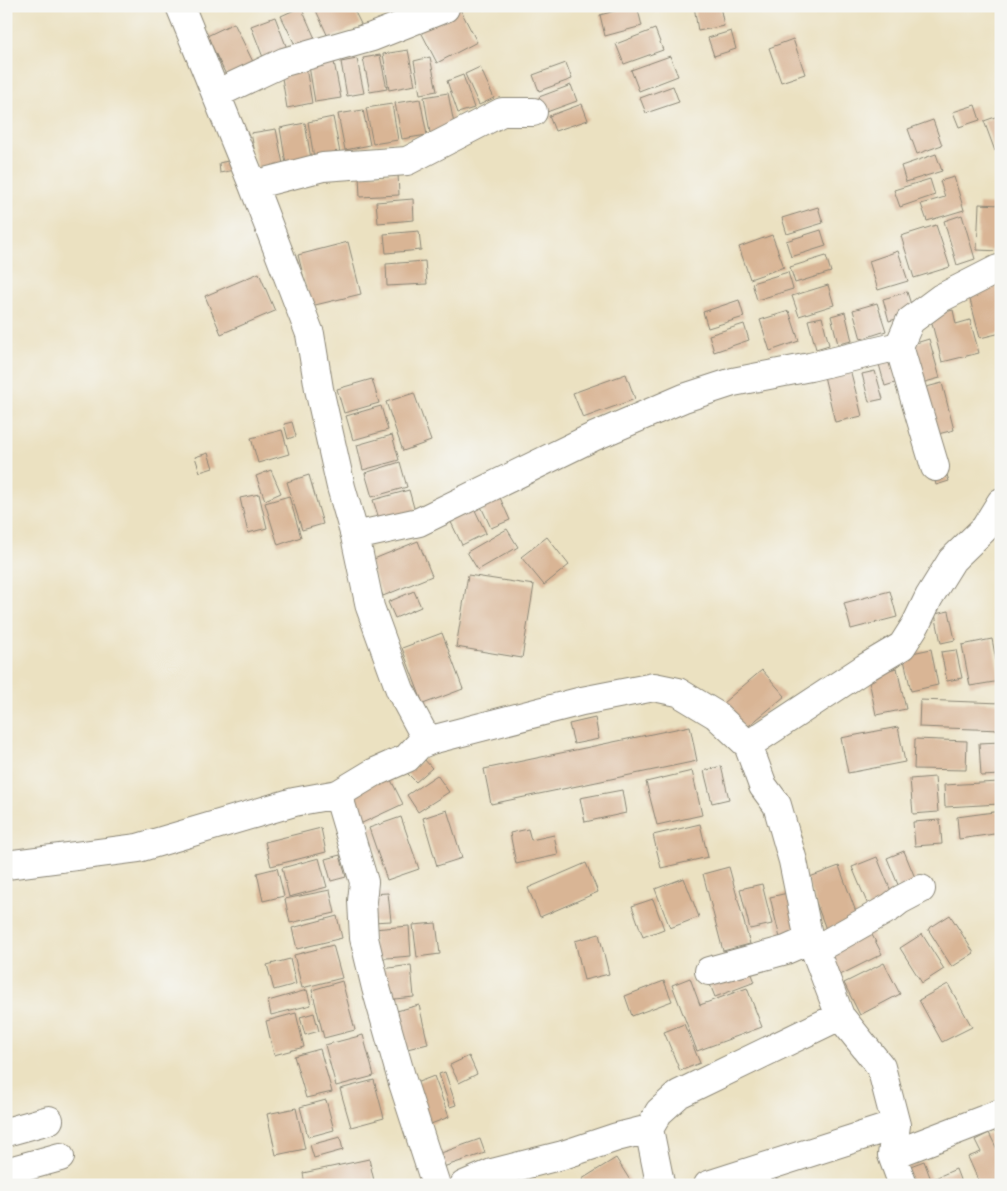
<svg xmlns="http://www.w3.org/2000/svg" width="1007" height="1191" font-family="'Indie Flower',sans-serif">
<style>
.building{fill:#d9b595}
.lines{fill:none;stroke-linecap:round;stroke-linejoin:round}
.minor-casing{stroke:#8b8676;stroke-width:30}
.minor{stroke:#fff;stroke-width:28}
</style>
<rect width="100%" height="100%" fill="#f6f6f2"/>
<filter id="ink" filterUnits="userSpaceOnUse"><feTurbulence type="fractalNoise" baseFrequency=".02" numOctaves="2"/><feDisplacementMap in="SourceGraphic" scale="10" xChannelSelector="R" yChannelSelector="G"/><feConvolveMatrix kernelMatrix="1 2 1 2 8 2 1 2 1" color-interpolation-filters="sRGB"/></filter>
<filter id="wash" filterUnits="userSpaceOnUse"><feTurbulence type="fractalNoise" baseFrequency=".0096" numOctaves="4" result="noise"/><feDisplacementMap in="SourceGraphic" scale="20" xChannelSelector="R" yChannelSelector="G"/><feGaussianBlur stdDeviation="1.12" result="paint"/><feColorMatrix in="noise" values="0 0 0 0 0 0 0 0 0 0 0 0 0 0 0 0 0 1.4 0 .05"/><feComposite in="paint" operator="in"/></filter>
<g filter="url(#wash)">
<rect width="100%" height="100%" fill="#ebe1c1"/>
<g id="blocks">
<path class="building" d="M 314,6 L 352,6 L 361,24 L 329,39 Z
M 633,6 L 637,6 L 642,26 L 605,36 L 600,15 Z
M 694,6 L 720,6 L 724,26 L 698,31 Z
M 301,7 L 317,43 L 298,51 L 281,16 Z
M 459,7 L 477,42 L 437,63 L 419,28 Z
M 275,17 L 288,51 L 264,60 L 251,26 Z
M 234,23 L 257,70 L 230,83 L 207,36 Z
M 655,29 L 663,50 L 624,64 L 616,44 Z
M 731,31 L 736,49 L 714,56 L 708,38 Z
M 793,39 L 805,74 L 781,82 L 769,48 Z
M 408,50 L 415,85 L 389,90 L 383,54 Z
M 380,55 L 387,89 L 370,92 L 363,58 Z
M 670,56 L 678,76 L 639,91 L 631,70 Z
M 430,57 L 437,91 L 420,94 L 414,61 Z
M 357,59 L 364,93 L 347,96 L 341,62 Z
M 334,62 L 341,98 L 315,102 L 309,66 Z
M 566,63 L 572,79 L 539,91 L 533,75 Z
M 480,67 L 494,98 L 479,105 L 465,74 Z
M 306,68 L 312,103 L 287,108 L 281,72 Z
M 463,75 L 474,108 L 458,113 L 447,81 Z
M 571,85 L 577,101 L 544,113 L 539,97 Z
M 673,86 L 679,102 L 646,113 L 640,98 Z
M 448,93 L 455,129 L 430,133 L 424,97 Z
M 420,99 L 427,135 L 402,139 L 395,103 Z
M 392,104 L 398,140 L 373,144 L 366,108 Z
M 582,104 L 588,120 L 555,131 L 549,116 Z
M 975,105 L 980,120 L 959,127 L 953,112 Z
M 363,110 L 370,145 L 345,150 L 338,114 Z
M 1001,115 L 1001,149 L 995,151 L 984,121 Z
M 333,117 L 340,153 L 314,158 L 308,122 Z
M 933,120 L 942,145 L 917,154 L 908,129 Z
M 305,123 L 311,159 L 286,164 L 280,128 Z
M 276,129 L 283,164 L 258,169 L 251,133 Z
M 936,154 L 942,171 L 906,182 L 901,166 Z
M 232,160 L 234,170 L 220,173 L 219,163 Z
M 398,173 L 399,195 L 360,197 L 359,175 Z
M 954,177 L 964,210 L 927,221 L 921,204 L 945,197 L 940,181 Z
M 930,179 L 935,195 L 900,207 L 894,190 Z
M 413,199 L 414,220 L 378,223 L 376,202 Z
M 979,204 L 1001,205 L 1001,251 L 977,250 Z
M 818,207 L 823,223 L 787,234 L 782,218 Z
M 962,215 L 975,259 L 957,265 L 944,221 Z
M 936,225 L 950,267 L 914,278 L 901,236 Z
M 821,230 L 826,246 L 791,257 L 786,241 Z
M 419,231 L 421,250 L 386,253 L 384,234 Z
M 772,235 L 784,267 L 750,279 L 739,247 Z
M 348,242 L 361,294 L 311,306 L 298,255 Z
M 898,251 L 908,281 L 878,290 L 869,261 Z
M 826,256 L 831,272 L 795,283 L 790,267 Z
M 425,261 L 427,284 L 387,286 L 386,264 Z
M 788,272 L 793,289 L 757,300 L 752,283 Z
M 259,273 L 275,311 L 221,334 L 205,296 Z
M 828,285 L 834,305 L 799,316 L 792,296 Z
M 996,285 L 1001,305 L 1001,333 L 980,338 L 968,292 Z
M 907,292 L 914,314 L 889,321 L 883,299 Z
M 739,300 L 744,317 L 708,328 L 703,312 Z
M 877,303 L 886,331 L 861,339 L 853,310 Z
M 953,310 L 956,324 L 970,320 L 979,353 L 942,362 L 930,316 Z
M 789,311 L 799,341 L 770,351 L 760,320 Z
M 845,312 L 852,341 L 838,344 L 831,316 Z
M 822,317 L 829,345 L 816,349 L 808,320 Z
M 744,324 L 749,340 L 714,352 L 709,335 Z
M 929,339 L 940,378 L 914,385 L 903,347 Z
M 891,354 L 898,382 L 885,386 L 877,357 Z
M 850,369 L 862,416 L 835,422 L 824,376 Z
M 875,371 L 883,399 L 869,402 L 862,374 Z
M 626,374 L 635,399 L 583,418 L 573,393 Z
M 372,379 L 379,403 L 344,413 L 337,389 Z
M 942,383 L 954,430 L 926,437 L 915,390 Z
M 414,393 L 431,441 L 403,451 L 386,402 Z
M 381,406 L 388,430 L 353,440 L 346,416 Z
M 292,422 L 296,436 L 288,439 L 284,424 Z
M 282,430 L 289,454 L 258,463 L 251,438 Z
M 392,435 L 399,460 L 363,470 L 357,445 Z
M 208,453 L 213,468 L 200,472 L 195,457 Z
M 400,462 L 407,487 L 372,497 L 365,473 Z
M 944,466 L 949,481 L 936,485 L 932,469 Z
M 271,470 L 281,493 L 265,500 L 256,476 Z
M 309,475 L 323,524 L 302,530 L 287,482 Z
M 409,490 L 416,515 L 381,525 L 373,500 Z
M 497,491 L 510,520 L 491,528 L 478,500 Z
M 259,494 L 267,528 L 248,533 L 240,498 Z
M 289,496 L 301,537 L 278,545 L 265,503 Z
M 472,504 L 486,533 L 462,545 L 448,516 Z
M 507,529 L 518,547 L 478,570 L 467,552 Z
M 547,537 L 569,565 L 544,585 L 521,557 Z
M 418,541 L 432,576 L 383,596 L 369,561 Z
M 468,575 L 534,585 L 522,658 L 456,647 Z
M 414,591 L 421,607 L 395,618 L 388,602 Z
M 890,591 L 897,617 L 851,629 L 844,603 Z
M 949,611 L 955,640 L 941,643 L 935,614 Z
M 442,633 L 463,689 L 423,704 L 402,648 Z
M 992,639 L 1000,681 L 970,686 L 962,645 Z
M 931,649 L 938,685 L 911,691 L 903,655 Z
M 956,650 L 962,678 L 947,681 L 941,652 Z
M 897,668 L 906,709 L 876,715 L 868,675 Z
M 762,670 L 785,696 L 745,729 L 723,703 Z
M 920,700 L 1001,703 L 1001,730 L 919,727 Z
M 595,718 L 599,739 L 574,744 L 569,724 Z
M 690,726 L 697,761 L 491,804 L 484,769 Z
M 898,727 L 905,762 L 848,773 L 841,738 Z
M 915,739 L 967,741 L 966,770 L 914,769 Z
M 1001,742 L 1001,775 L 981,776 L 979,743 Z
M 424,759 L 432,768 L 416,782 L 407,773 Z
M 721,766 L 729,799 L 712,803 L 704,771 Z
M 692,771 L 702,815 L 657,825 L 646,782 Z
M 437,775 L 449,792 L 418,812 L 407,795 Z
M 389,776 L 403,804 L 360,824 L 347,796 Z
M 935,777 L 938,812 L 913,814 L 910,779 Z
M 999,782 L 1000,804 L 945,807 L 944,785 Z
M 622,790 L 626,813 L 585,822 L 580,798 Z
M 447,810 L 462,858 L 437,866 L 423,818 Z
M 1001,811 L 1001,833 L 959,839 L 957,817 Z
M 401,817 L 419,869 L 387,880 L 369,828 Z
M 940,820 L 942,844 L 915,846 L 913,822 Z
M 700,824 L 708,857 L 661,868 L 653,835 Z
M 321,828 L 326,852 L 271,866 L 265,842 Z
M 528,829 L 531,840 L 554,835 L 558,855 L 516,864 L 510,833 Z
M 904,851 L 918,885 L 901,892 L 887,858 Z
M 340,855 L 346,877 L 331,881 L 325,859 Z
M 877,857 L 895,901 L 870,910 L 852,867 Z
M 319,858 L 327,887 L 289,897 L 282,868 Z
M 586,863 L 598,892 L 540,917 L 528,888 Z
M 839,866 L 859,920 L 827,932 L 807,878 Z
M 729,867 L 750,944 L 723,951 L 703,874 Z
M 277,868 L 284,896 L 263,901 L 257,873 Z
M 684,878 L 699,917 L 670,928 L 655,889 Z
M 762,884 L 772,924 L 750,929 L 740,889 Z
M 330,890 L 335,913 L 290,923 L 285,899 Z
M 792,892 L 802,933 L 780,938 L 770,897 Z
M 388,893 L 391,921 L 372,922 L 370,894 Z
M 653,899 L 664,929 L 643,937 L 632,906 Z
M 950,915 L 974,953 L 952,967 L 928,929 Z
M 337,916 L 342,938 L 297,949 L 292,928 Z
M 436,923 L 440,954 L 417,957 L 413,925 Z
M 409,926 L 411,956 L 375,959 L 373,929 Z
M 869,929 L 882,954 L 838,976 L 825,951 Z
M 599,934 L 609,974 L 584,980 L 575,941 Z
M 922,934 L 944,969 L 922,983 L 900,948 Z
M 333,945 L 342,978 L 302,988 L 294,955 Z
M 290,959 L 296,984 L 274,990 L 267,965 Z
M 747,962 L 755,982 L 715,997 L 707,977 Z
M 884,963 L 900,994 L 860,1015 L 844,983 Z
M 411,965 L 414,997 L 385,1000 L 382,969 Z
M 690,978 L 700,1005 L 747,988 L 762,1027 L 697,1051 L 672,985 Z
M 342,981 L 355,1030 L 324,1038 L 312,990 Z
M 664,981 L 672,1001 L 632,1016 L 625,996 Z
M 948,984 L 972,1027 L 942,1042 L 919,1000 Z
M 307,990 L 311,1005 L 271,1015 L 268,1001 Z
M 419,1005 L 428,1044 L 403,1050 L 393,1012 Z
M 296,1013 L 304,1047 L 274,1055 L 266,1021 Z
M 314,1013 L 319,1031 L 305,1035 L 300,1017 Z
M 684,1024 L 700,1063 L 680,1071 L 664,1032 Z
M 363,1035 L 374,1076 L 336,1086 L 325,1045 Z
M 320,1049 L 332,1092 L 306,1098 L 294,1056 Z
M 469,1056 L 477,1074 L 459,1083 L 450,1065 Z
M 445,1072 L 456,1105 L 450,1107 L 439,1074 Z
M 434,1076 L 449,1117 L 423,1127 L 408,1086 Z
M 374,1080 L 384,1118 L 351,1127 L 340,1089 Z
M 326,1100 L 334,1130 L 308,1137 L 300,1107 Z
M 296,1108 L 305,1149 L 276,1155 L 267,1114 Z
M 989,1133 L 1000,1155 L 1001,1154 L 1001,1185 L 973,1185 L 979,1182 L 968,1157 L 981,1152 L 975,1140 Z
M 340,1137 L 343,1150 L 314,1158 L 310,1145 Z
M 480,1139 L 485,1153 L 434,1170 L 430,1157 Z
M 616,1158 L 633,1185 L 586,1185 L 582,1179 Z
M 369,1159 L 375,1185 L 305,1185 L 303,1173 Z
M 924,1161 L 933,1185 L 912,1185 L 905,1168 Z
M 956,1169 L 962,1185 L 936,1185 L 933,1179 Z"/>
</g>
</g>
<g filter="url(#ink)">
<use href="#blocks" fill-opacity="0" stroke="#8b8676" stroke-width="1"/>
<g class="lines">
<defs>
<path id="minor" d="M 180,6 L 253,185 L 310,334 L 319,389 L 341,487 L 355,536 L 370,607 L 400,690 L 422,731 L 431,740
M 216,94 L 284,62 L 372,37 L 445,8
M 253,185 L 323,167 L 407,161 L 502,112 L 533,112
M 935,467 L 899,346 L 910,321 L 941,298 L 998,269
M 355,536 L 419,522 L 593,437 L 684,398 L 733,382 L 810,367 L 899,346
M 6,865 L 138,848 L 294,802 L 338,794
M 815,950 L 891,907 L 900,900 L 921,889
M 709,971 L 786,950 L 809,940
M 6,1132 L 49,1120
M 892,1155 L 1001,1113
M 6,1172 L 60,1157
M 436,1185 L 402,1080 L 376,988 L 364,938 L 362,901 L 364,882 L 338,794 L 373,773 L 407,758 L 419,745 L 431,740 L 582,701 L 654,687 L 678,692 L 716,715 L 748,745
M 464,1185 L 492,1173 L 563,1155 L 617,1137 L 649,1129
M 661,1185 L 660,1183 L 649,1129 L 659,1112 L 679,1094 L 840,1016
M 708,1185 L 896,1125
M 903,1185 L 892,1155 L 896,1125 L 881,1067 L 840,1016 L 815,950 L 809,940 L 793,861 L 777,805 L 763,786 L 748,745 L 865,668 L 902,646 L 916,624 L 929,597 L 952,560 L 985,528 L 1001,502"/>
</defs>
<use href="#minor" class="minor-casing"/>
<use href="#minor" class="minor"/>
</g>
</g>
<rect width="1007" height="1191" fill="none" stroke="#f6f6f2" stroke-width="25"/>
</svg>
